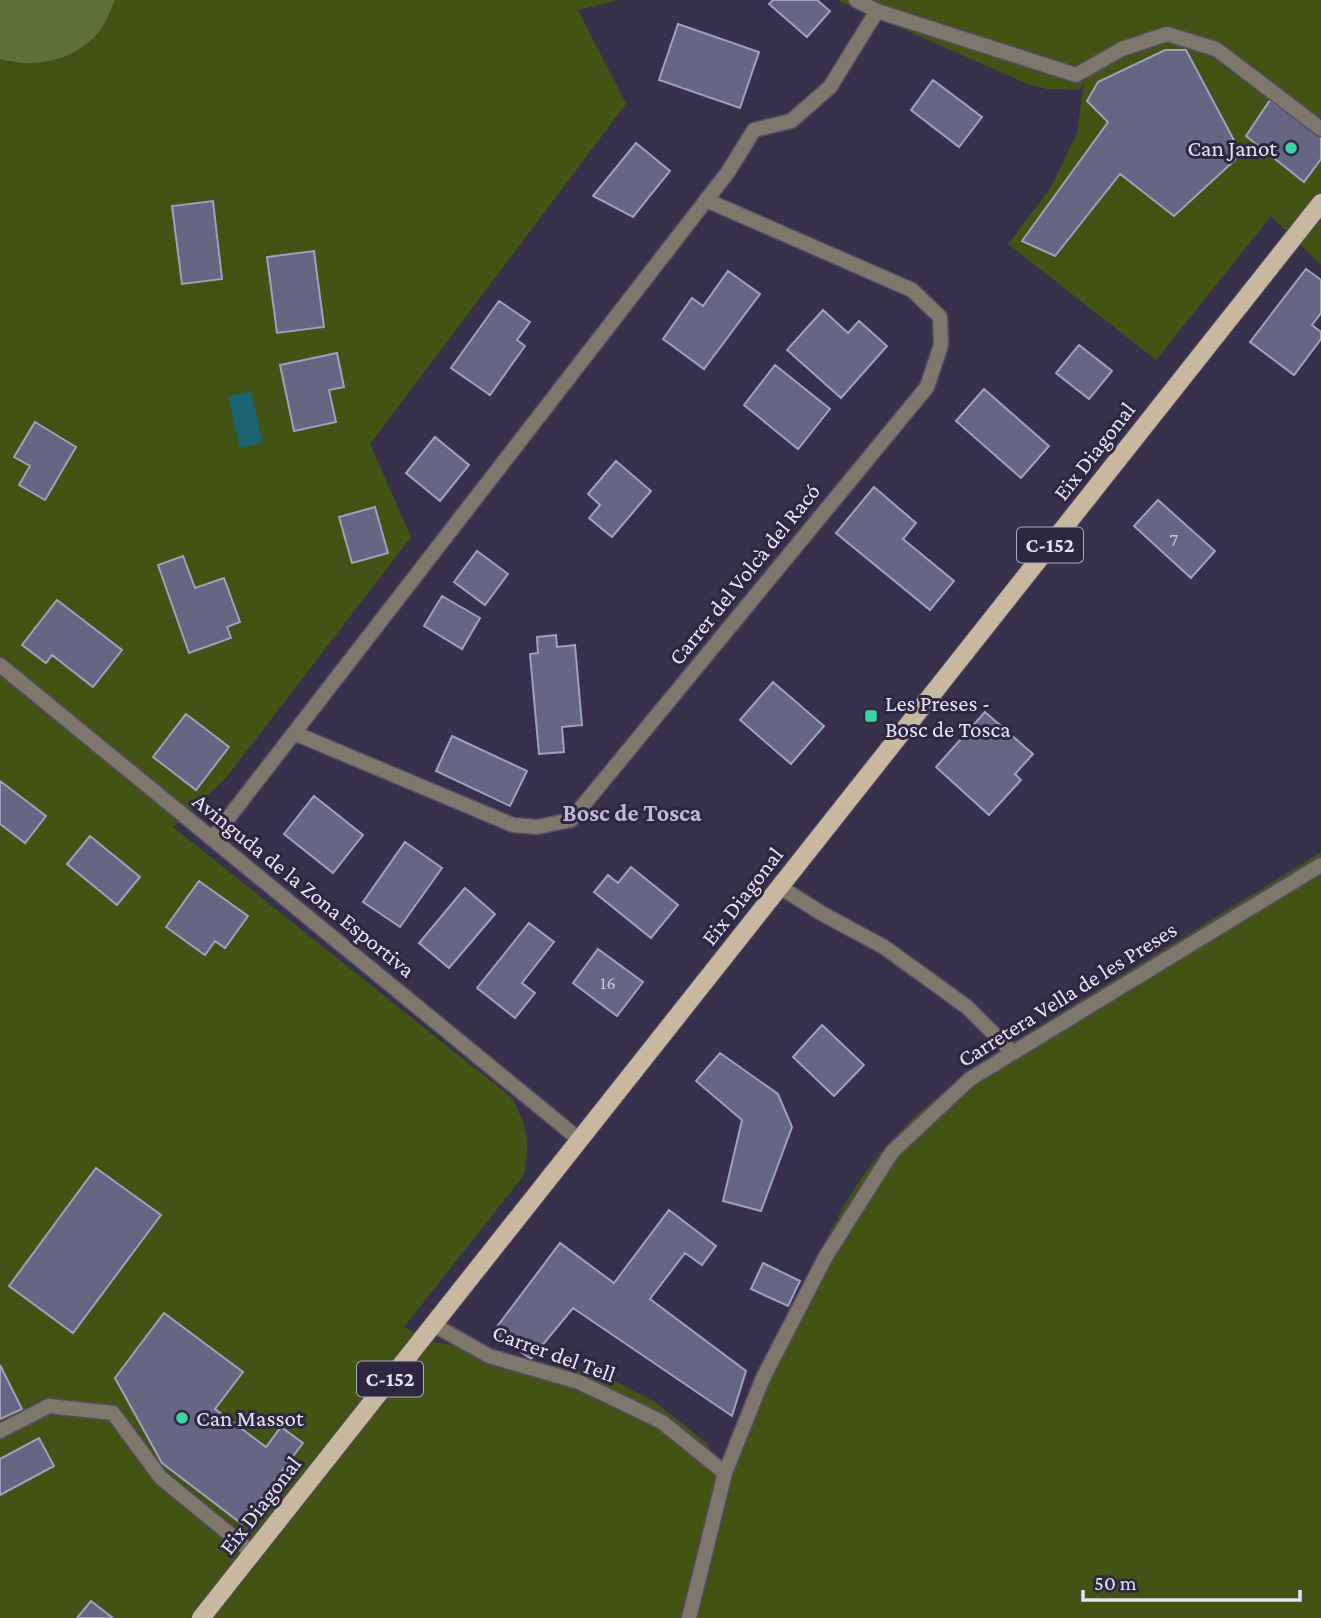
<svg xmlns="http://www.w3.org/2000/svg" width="1321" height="1618" font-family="'Crimson Pro',serif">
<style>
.green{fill:#425314}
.forest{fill:#5e7132}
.water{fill:#1b6573}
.building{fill:#666683;stroke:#9fa0bf;stroke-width:2}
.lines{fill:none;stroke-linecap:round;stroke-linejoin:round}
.minor-casing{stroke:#544d66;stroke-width:17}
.primary-casing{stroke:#544d66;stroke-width:20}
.minor{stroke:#7f776b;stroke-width:14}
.primary{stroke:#c8b89f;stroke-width:18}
.poi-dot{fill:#3cd4a4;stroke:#2e2740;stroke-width:2.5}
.labels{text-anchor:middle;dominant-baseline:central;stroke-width:6;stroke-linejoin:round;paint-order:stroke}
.number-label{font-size:19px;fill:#c5c3d7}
.shield{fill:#2e2740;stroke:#aeaabd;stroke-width:2}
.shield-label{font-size:21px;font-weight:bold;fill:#e5e2f3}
.poi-label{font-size:23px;fill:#e5e2f3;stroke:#2e2740;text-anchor:start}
.street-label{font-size:23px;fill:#e5e2f3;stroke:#2e2740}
.neighbourhood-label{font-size:24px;font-weight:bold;fill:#c0b8d9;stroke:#2e2740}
</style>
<rect width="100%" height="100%" fill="#38314b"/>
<path class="green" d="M 0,0 L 619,0 L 578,10 L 626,104 L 370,444 L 411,537 L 226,778 L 173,827 L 511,1097 C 528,1127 530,1141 524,1175 L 404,1327 L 435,1342 L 605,1376 L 655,1402 L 707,1443 L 722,1470 C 748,1414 773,1357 799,1301 C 820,1253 841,1202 874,1161 C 911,1114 961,1077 1010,1044 L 1321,852 L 1321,1618 L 0,1618 Z
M 837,0 L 1321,0 L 1321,265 L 1271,216 L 1156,360 L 1008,244 L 1050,189 L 1077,133 L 1084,82 L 1079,90 L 1047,89 L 1030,85 Z"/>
<path class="forest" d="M 0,0 L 115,0 C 110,11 105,26 97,34 C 72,62 34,68 0,59 Z"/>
<path class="water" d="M 251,391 L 263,443 L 240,448 L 228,397 Z"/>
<path class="building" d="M 773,0 L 817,0 L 830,11 L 807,37 L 769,4 Z
M 678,24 L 759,52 L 740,108 L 659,80 Z
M 1165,50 L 1186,50 L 1236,144 L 1235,160 L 1174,216 L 1120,174 L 1055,256 L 1022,241 L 1108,122 L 1087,101 L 1098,82 Z
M 933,80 L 982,117 L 959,147 L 911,110 Z
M 1270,100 L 1321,137 L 1321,159 L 1304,182 L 1246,136 Z
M 636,143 L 670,171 L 633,217 L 593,196 Z
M 213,201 L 222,279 L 182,284 L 172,206 Z
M 314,251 L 324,327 L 277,333 L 267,257 Z
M 1306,269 L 1321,280 L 1321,313 L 1312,325 L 1321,332 L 1321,339 L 1294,375 L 1250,342 Z
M 728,271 L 760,294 L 704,369 L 663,339 L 692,298 L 703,306 Z
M 499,301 L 530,322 L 517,340 L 525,346 L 490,395 L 451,368 Z
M 823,310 L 848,333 L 859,321 L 887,346 L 841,398 L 787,350 Z
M 1079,345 L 1112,371 L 1089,399 L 1056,373 Z
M 337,353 L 344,387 L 329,390 L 336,422 L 294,431 L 280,365 Z
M 775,365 L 830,409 L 798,449 L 744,405 Z
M 984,389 L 1049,446 L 1021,478 L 956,421 Z
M 35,422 L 76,447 L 45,500 L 19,485 L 30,466 L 14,457 Z
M 435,437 L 469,465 L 440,501 L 406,473 Z
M 616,461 L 651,491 L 612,537 L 589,518 L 600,505 L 588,494 Z
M 874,487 L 916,523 L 903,539 L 954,581 L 930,610 L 836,533 Z
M 1158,500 L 1215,551 L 1191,578 L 1134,526 Z
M 375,507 L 388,553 L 352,563 L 339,517 Z
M 477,551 L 508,574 L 485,605 L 454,582 Z
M 183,556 L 195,588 L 224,578 L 240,622 L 227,627 L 231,638 L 189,653 L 158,565 Z
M 442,596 L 480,618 L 462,649 L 424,626 Z
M 57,600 L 122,650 L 93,687 L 52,655 L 46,663 L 22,645 Z
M 556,635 L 557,647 L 575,645 L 582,725 L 562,727 L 564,752 L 539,754 L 530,654 L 538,653 L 537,637 Z
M 773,682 L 824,726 L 791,764 L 740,720 Z
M 985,712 L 1033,754 L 1015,774 L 1021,780 L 989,815 L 936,767 Z
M 186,714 L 229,747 L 196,790 L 153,757 Z
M 452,736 L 527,771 L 510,806 L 436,771 Z
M 0,781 L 46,816 L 25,843 L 0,824 Z
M 314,796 L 363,835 L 333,873 L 284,834 Z
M 90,836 L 140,877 L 117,905 L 67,864 Z
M 405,842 L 442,868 L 400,927 L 363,902 Z
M 631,867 L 678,905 L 651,938 L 594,892 L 608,875 L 618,883 Z
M 199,881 L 248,916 L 225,948 L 215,941 L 205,955 L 166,927 Z
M 465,888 L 495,914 L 449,968 L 419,943 Z
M 529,923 L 554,942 L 522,983 L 535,993 L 515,1018 L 477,988 Z
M 598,949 L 643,982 L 617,1016 L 573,983 Z
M 822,1025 L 864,1065 L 834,1096 L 793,1057 Z
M 720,1053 L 778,1094 L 792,1127 L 761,1211 L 723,1201 L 742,1120 L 696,1081 Z
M 96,1168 L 161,1215 L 73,1333 L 9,1286 Z
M 669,1210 L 716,1246 L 702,1265 L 685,1253 L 650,1299 L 746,1371 L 732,1416 L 573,1308 L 531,1359 L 493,1332 L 560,1243 L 614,1283 Z
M 763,1263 L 800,1281 L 788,1306 L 751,1289 Z
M 164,1313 L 243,1372 L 215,1409 L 266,1447 L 281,1427 L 303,1443 L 242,1524 L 162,1463 L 115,1378 Z
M 0,1365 L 22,1409 L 0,1419 Z
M 39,1438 L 54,1466 L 0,1495 L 0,1459 Z
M 91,1601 L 113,1618 L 77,1618 Z"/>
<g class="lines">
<defs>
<path id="minor" d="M 856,0 L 877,11 L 1076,75 L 1122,49 L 1167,34 L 1216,49 L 1321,129
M 0,665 L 580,1140
M 294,733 L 513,825 L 537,827 L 571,820 L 927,387 L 941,345 L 940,317 L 912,290 L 706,200
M 212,839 L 728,172 L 754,130 L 791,121 L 830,87 L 877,11
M 780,887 L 821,913 L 884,947 L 967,1007 L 1013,1053
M 434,1325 L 489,1356 L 579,1382 L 662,1422 L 725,1473
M 0,1431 L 49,1406 L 113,1413 L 161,1478 L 253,1553
M 689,1618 L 725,1473 L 763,1378 L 826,1256 L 892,1152 L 970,1079 L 1321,865"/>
<path id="primary" d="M 201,1618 L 1321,203"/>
</defs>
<use href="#minor" class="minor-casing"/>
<use href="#primary" class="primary-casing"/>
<use href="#minor" class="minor"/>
<use href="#primary" class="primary"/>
</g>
<g class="poi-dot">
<circle cx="1291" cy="148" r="7"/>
<rect x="864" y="709" width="14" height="14" rx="3.5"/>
<circle cx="182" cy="1418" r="7"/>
</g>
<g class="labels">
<g class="number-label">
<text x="1174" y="539">7</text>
<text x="608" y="982">16</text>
</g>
<g class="shield">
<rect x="1017" y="527.5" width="66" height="35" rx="5"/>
<rect x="357" y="1361.5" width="66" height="35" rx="5"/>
</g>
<g class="shield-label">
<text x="1050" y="545">C-152</text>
<text x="390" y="1379">C-152</text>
</g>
<g class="poi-label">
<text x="1277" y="148" text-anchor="end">Can Janot</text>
<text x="885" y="703">Les Preses -<tspan x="885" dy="26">Bosc de Tosca</tspan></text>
<text x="196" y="1418">Can Massot</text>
</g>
<g class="street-label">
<text transform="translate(1094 451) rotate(-52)">Eix Diagonal</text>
<text transform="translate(744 574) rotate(-51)">Carrer del Volcà del Racó</text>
<text transform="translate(304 885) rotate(39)">Avinguda de la Zona Esportiva</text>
<text transform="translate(742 896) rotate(-52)">Eix Diagonal</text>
<text transform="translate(1067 994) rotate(-32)">Carretera Vella de les Preses</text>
<text transform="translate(554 1353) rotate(20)">Carrer del Tell</text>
<text transform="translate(260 1505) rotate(-52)">Eix Diagonal</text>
</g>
<g class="neighbourhood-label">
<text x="632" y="812">Bosc de Tosca</text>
</g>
</g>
<path d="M1083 1590v10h217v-10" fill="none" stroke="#e5e2f3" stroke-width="3.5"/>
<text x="1094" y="1590" font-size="21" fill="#e5e2f3" stroke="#2e2740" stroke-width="5" paint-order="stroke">50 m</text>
</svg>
